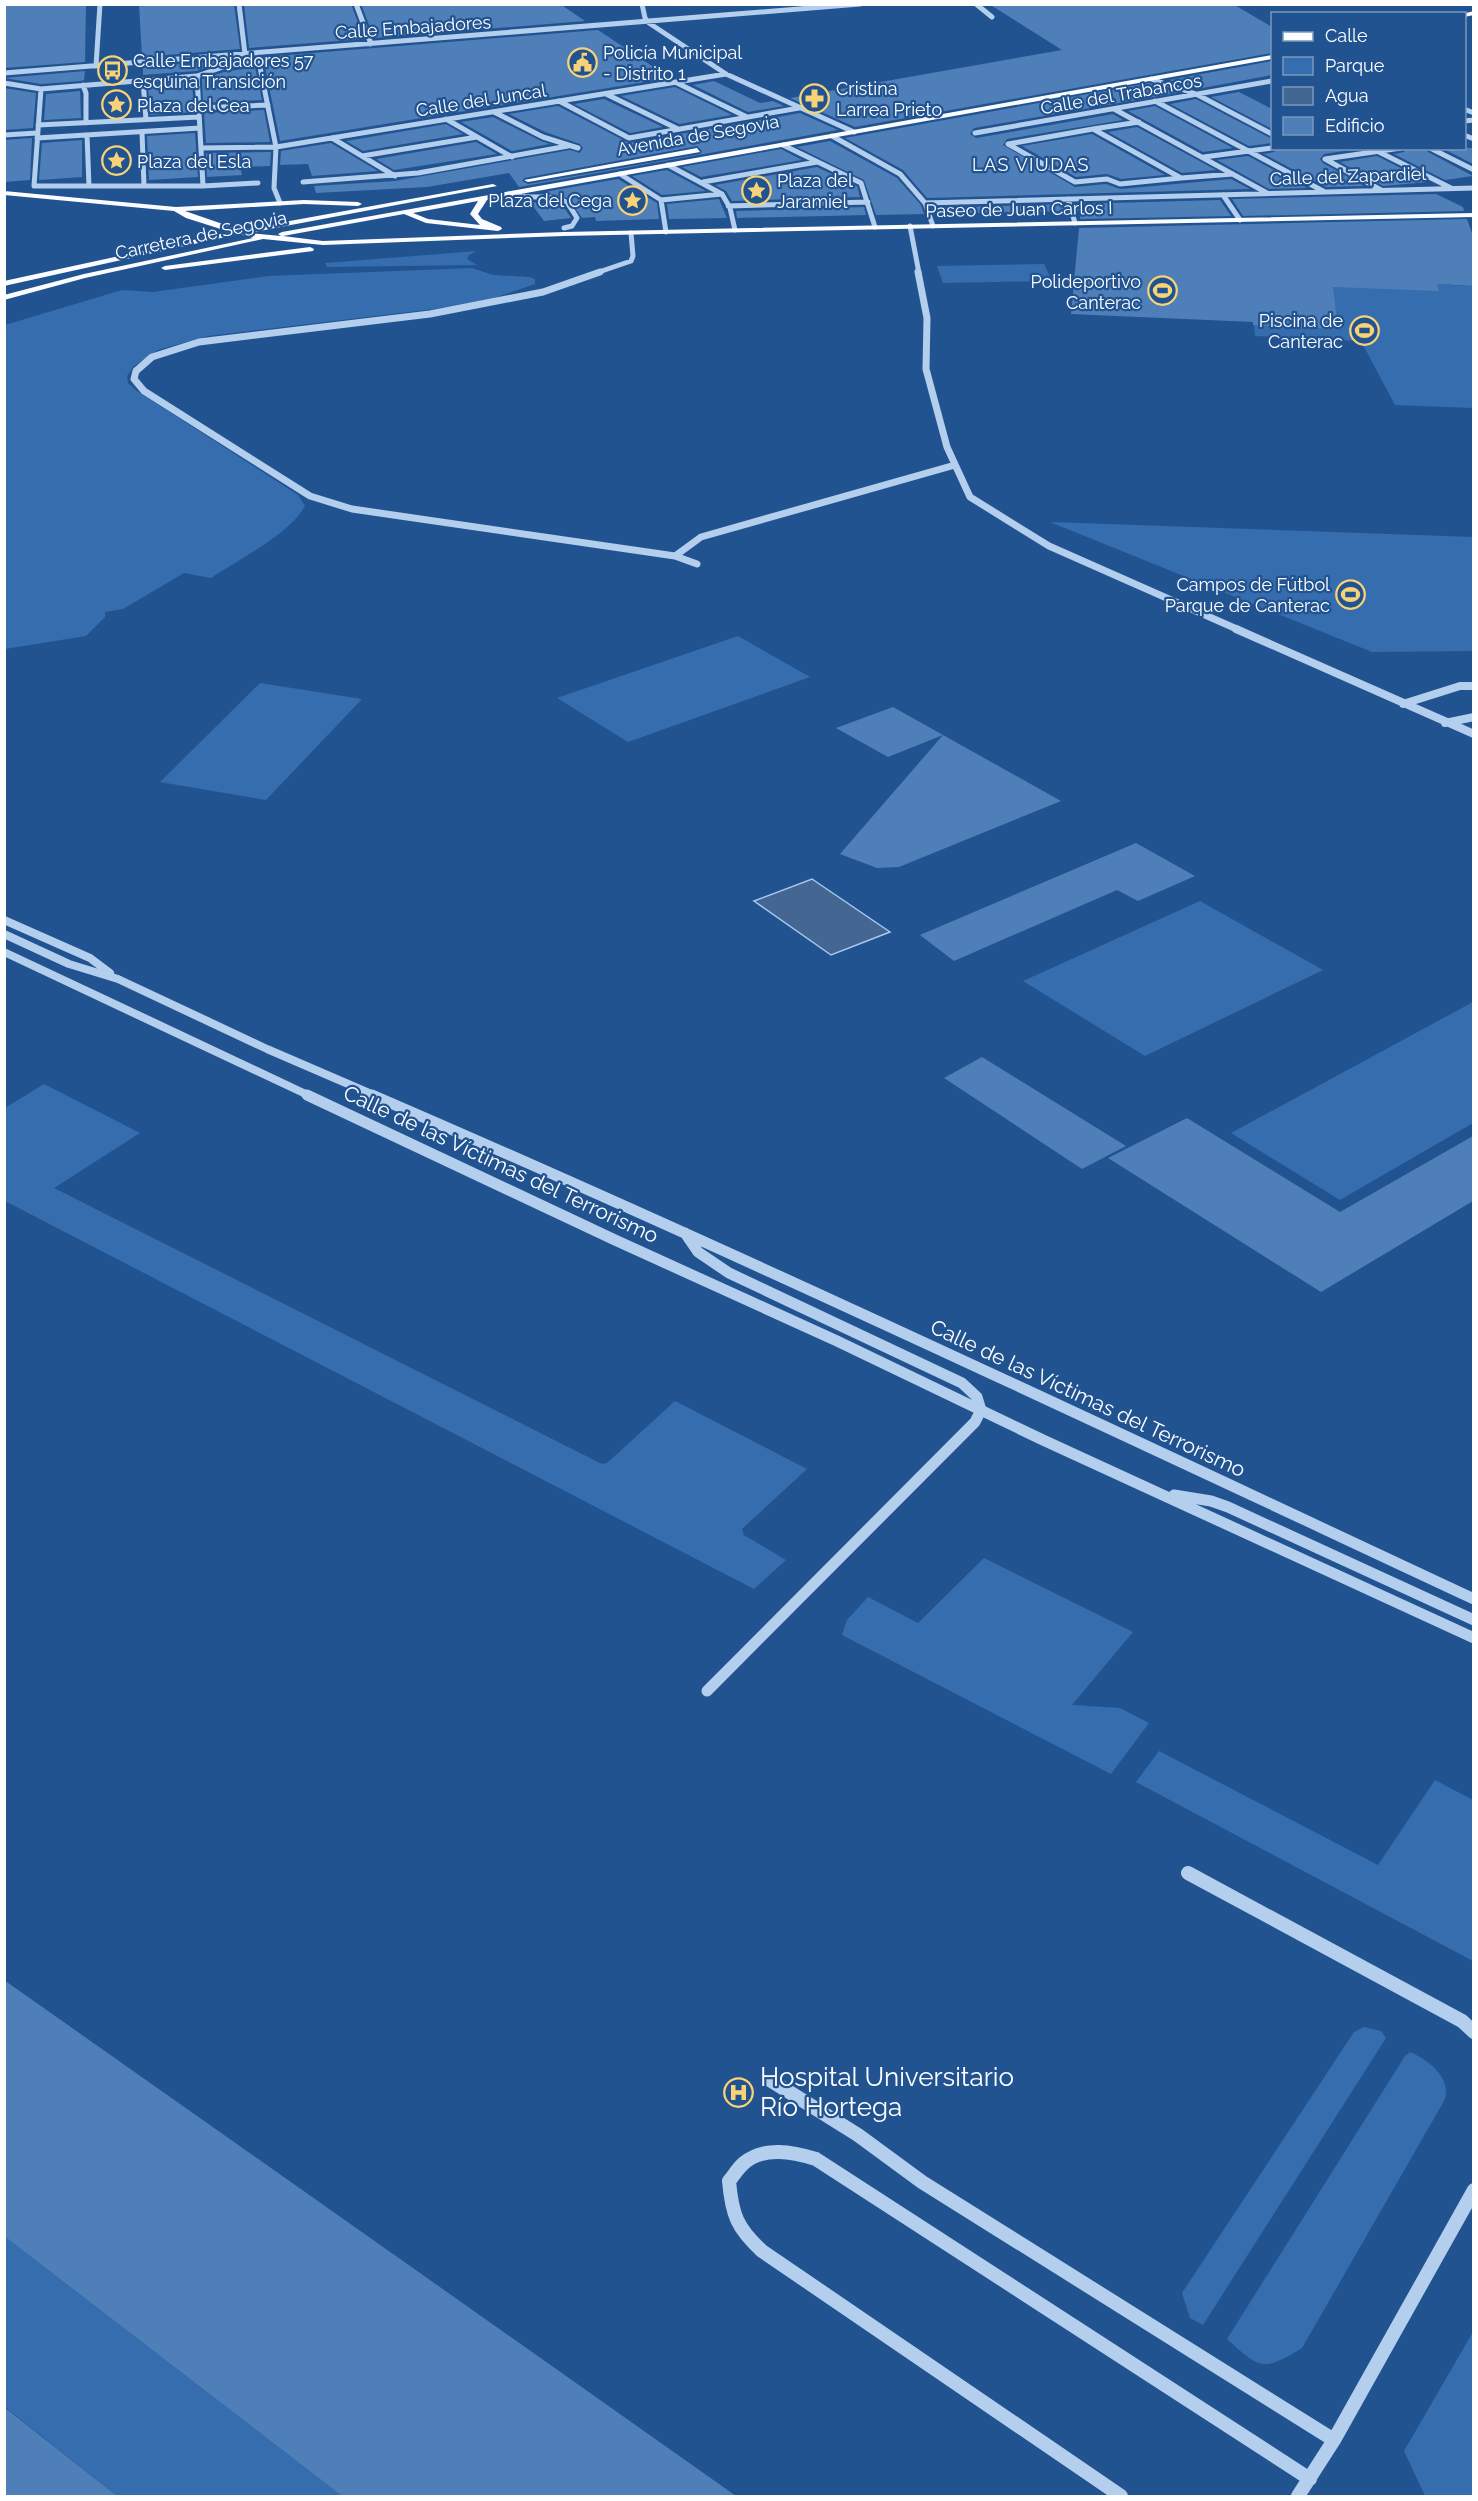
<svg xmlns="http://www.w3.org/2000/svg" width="1478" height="2501" font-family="Raleway,sans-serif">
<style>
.green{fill:#366dae}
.water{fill:#446692;stroke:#a8c9ee;stroke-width:1.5}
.building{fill:#4f7fb9;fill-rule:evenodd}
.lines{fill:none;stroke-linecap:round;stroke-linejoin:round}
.minor-far4{stroke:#b4ceed;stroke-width:5}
.minor-far3{stroke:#b4ceed;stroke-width:7}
.minor-far2{stroke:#b4ceed;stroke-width:8}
.minor-far1{stroke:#b4ceed;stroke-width:11}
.minor{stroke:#b4ceed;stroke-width:14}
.major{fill:#fafcff;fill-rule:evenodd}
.labels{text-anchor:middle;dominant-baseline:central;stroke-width:4.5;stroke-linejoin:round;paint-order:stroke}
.far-street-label{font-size:18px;fill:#fff;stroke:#225391}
.far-poi-label{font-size:18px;fill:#fff;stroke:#225391;text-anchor:start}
.far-neighbourhood-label{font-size:18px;letter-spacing:1.5px;fill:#fff;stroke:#225391}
.street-label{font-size:21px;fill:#fff;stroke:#225391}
.near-poi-label{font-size:26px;fill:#fff;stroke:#225391;text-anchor:start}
</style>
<rect width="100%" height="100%" fill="#225391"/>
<path class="green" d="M 477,251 L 469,255 L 467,259 L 477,265 L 327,267 L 325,263 Z
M 1044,264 L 1052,281 L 943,283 L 937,266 Z
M 472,268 L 493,275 L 529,277 L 535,279 L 535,284 L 491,299 L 434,309 L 208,336 L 158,350 L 134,366 L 127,376 L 128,383 L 137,391 L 298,495 L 305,506 C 289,535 239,559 211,578 L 184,573 L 123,609 L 105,612 L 105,617 L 86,636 L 5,649 L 5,325 L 122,290 L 153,292 L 269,276 Z
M 1249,268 L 1441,269 L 1446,285 L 1473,286 L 1473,408 L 1395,405 L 1361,341 L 1255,336 Z
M 1050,522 L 1473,537 L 1473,651 L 1372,652 Z
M 738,636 L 810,677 L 628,742 L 557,698 Z
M 260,683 L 362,699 L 266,800 L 160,782 Z
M 1200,901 L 1323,970 L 1145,1056 L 1023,981 Z
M 1473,1002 L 1473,1123 L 1340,1200 L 1231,1133 Z
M 44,1084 L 140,1133 L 54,1188 L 602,1464 L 607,1463 L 675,1401 L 807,1469 L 742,1529 L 744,1535 L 786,1560 L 754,1589 L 5,1201 L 5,1108 Z
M 984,1558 L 1133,1632 L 1072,1705 L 1120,1708 L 1149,1723 L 1111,1774 L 842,1635 L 847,1620 L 868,1597 L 918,1623 Z
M 1159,1751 L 1378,1865 L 1435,1780 L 1473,1800 L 1473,1961 L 1136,1782 Z
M 1364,2027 L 1381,2031 L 1386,2038 L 1203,2325 L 1190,2318 L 1182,2293 L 1354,2032 Z
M 1410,2052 C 1429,2060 1453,2079 1444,2101 L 1302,2348 C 1263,2372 1260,2369 1227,2339 L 1405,2056 Z
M 4,2236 L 342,2496 L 117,2496 L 5,2407 Z
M 1473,2332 L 1473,2496 L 1425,2496 L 1404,2451 Z"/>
<path class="water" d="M 812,879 L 890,932 L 831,955 L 754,901 Z"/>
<path class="building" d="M 4,4 L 86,4 L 85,62 L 4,68 Z
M 139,4 L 234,4 L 240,49 L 142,57 Z
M 244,4 L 351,4 L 364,39 L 249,48 Z
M 361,4 L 560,4 L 585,21 L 374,38 Z
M 989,4 L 1233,4 L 1272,27 L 1272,53 L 855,127 L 790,98 L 1062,50 Z
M 598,30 L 670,78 L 280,141 L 263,57 Z
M 244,59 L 222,62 L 196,71 L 143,75 L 143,67 Z
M 1272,61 L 1272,75 L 1224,84 L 1197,89 L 1169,80 Z
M 255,67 L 262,100 L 203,103 L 202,79 L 224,72 Z
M 85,71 L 84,80 L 81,81 L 41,84 L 4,78 Z
M 192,81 L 194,112 L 150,115 L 148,85 Z
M 714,81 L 760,103 L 773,101 L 784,106 L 748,112 L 693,85 Z
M 1149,83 L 1177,93 L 974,128 L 970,134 L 976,138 L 1113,114 L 1123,120 L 1007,139 L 1003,145 L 1075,187 L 1106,184 L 1120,189 L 1231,179 L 1250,189 L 927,198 L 903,170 L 845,138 Z
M 675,87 L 732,115 L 679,124 L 621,96 Z
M 4,88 L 36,93 L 33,128 L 4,130 Z
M 80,91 L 81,118 L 44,120 L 46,94 Z
M 1239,92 L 1272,109 L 1272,129 L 1211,97 Z
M 604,99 L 663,127 L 630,133 L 574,104 Z
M 1196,99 L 1272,139 L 1272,143 L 1249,146 L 1170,104 Z
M 558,106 L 629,143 L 800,113 L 838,130 L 519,187 L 509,173 L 427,187 L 316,193 L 314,186 L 395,181 L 570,150 L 580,153 L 583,148 L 580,144 L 545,132 L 509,114 ZM 697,146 L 702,151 L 700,154 L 528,184 L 522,181 L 524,178 Z
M 1155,106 L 1233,148 L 1203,152 L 1128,111 Z
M 264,110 L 270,142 L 206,143 L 204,113 Z
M 493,117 L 541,141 L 550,144 L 512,151 L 461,122 Z
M 446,124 L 463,134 L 363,151 L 346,141 Z
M 1137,127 L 1216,170 L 1182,173 L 1108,132 Z
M 195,133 L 198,177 L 149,180 L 147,136 Z
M 1092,134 L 1165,175 L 1121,179 L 1107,174 L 1076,177 L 1022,146 Z
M 32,138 L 30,180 L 4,182 L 4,140 Z
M 82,140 L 82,177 L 39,180 L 42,143 Z
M 830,141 L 897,178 L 921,205 L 924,214 L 876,215 L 864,180 L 797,147 Z
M 476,142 L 497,154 L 394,170 L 376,159 Z
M 331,143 L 378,171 L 312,176 L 308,164 L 280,165 L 281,151 Z
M 1277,148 L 1364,148 L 1324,154 L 1320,159 L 1323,163 L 1364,186 L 1326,187 L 1264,154 L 1274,152 Z
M 1406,148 L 1425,148 L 1428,152 L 1473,176 L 1445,180 L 1394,154 L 1404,152 Z
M 1442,148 L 1473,148 L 1473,164 Z
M 781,149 L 802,160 L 701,177 L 682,167 Z
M 271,152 L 270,166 L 240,167 L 242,175 L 207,177 L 206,153 Z
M 1248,156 L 1307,188 L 1269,189 L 1217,160 Z
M 1377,156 L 1428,182 L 1383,186 L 1340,162 Z
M 817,167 L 857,186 L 860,197 L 732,201 L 726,191 L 715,185 Z
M 667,170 L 706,191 L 662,195 L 632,176 Z
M 618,179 L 657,203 L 659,219 L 596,221 L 595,217 L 582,218 L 568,198 L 544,192 Z
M 1436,194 L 1463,207 L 1464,211 L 1243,216 L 1232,199 Z
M 719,199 L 727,218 L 669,219 L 667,204 Z
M 1220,200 L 1231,216 L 1080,219 L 1081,211 L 1077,211 L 1074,204 Z
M 530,202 L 558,204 L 563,206 L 571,218 L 544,221 Z
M 1064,204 L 1066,211 L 934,214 L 932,208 Z
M 864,207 L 866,215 L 737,218 L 736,211 Z
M 1467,219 L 1473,236 L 1473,286 L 1437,284 L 1439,291 L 1333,287 L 1338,329 L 1253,325 L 1253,322 L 1071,314 L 1079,228 Z
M 893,707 L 943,735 L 888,757 L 836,728 Z
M 943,735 L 1061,801 L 899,867 L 877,868 L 840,854 Z
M 1136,843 L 1195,876 L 1138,901 L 1117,890 L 954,961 L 920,935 Z
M 982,1057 L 1126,1146 L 1082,1169 L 944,1078 Z
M 1187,1118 L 1340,1212 L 1473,1136 L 1473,1201 L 1321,1292 L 1108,1158 Z
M 4,1980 L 525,2347 L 736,2496 L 342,2496 L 4,2236 Z
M 4,2407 L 117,2496 L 4,2496 Z"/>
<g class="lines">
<path class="minor-far4" d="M 239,4 L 245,54
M 356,4 L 371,44
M 642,4 L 645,18 L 649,23 L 726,74 L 854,132
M 976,4 L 992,17
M 258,57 L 276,147 L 274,188 L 280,203
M 96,66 L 100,4
M 4,73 L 860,4
M 197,76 L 203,186
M 1151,79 L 1196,94 L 1272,134
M 143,80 L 146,120
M 675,82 L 747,117
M 4,83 L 41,89 L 197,76 L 223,67 L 259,61
M 83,85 L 86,93 L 86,123
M 41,89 L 34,186 L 203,186 L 258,183
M 606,94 L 678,129
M 559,101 L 629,138 L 799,108
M 1155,101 L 1323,191
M 199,108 L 268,105
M 1114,109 L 1267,193
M 1464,109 L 1474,113
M 494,112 L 543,137 L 578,148
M 446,119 L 512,157
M 1464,121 L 1474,120
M 1139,122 L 1093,129 L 1181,178 L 1233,174
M 38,125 L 199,117
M 1093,129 L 1008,144 L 1075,182 L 1107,179 L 1120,184 L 1181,178
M 142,132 L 144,186
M 975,133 L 1272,81
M 4,135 L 37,133
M 87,135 L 89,186
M 1464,135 L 1474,139
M 832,136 L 900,174 L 925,203 L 933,226
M 37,138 L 200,128
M 332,138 L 395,176
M 783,145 L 861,183 L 875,227
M 201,148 L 276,147 L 726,74
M 1430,148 L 1474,170
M 1379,152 L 1451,188
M 362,156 L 477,137
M 1204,157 L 1272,148
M 668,165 L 722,194 L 730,208 L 735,230
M 620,174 L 661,200 L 666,232
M 303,182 L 418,173 L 568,146
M 703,182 L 817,162
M 1381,190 L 1325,159 L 1401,148
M 508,194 C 526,201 550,192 566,202 C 570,206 574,213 577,218 L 572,226 L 564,228
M 1223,195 L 1240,220
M 1068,199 L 1075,223
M 661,200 L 722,194
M 925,203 L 1474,188
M 728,206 L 868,202
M 910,226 L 919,273
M 596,273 L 631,261 L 633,256 L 631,233"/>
<path class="minor-far3" d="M 600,272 L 543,292 L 430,314 L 199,342 L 152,357 L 136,371 L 134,379 L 144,391 L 310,496 L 352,509 L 675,556 L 697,564
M 918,272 L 927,318 L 926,369 L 947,447 L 970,497 L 1049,546 L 1239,630
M 675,556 L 701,537 L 955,465"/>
<path class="minor-far2" d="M 1236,629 L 1474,734
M 1403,704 L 1460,686 L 1474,686
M 1445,723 L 1474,717
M 4,920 L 90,958 L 110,973
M 4,934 L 69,964 L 118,979 L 267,1049 L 376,1096
M 4,952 L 310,1096"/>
<path class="minor-far1" d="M 307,1095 L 615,1240 L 837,1341 L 1043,1440 L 1474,1638
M 372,1095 C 743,1255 1108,1428 1474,1599
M 685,1233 L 698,1252 L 729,1273 L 962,1383 L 977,1397 L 981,1410 L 975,1422 L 707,1691
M 1174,1495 L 1211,1501 L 1228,1507 L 1474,1620"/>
<path class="minor" d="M 1188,1873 L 1462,2021 L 1474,2032
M 770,2080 L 858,2135 L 922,2182 L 1334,2440
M 1121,2496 L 762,2251 C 737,2228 732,2215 729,2181 C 734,2175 738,2168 744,2163 C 764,2146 793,2152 816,2159 L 1310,2479
M 1298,2496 L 1334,2440 L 1474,2190"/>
<path class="major" d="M 1474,11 L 1474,15 L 1464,17 L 1462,14 Z
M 1272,55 L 1272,59 L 487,200 L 478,214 L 482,219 L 501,227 L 502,229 L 498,231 L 426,223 L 404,214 L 283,236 L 323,241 L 564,232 L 1474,213 L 1474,217 L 564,236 L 323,245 L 263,239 L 85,278 L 4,300 L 4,295 L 84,274 L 253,238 L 239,234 L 4,286 L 4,281 L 230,232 L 186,218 L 174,211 L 4,195 L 4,191 L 176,207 L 304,200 L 358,202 L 362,204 L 358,206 L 304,204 L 185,211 L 240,230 L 493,184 L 497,186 L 249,233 L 281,236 L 278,234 L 282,232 ZM 478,201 L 470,214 L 480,225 L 428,219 L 413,213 Z
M 697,148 L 700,152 L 528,182 L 524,180 Z
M 310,247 L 314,249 L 313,251 L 165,270 L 161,268 L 165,266 Z"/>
</g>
<defs>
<symbol id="civic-ring" viewBox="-11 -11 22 22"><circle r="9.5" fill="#225391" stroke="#f8d276" stroke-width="1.5"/><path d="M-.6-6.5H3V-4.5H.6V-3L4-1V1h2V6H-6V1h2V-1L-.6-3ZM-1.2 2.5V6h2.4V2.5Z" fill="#f8d276"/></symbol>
<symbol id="bus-ring" viewBox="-11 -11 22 22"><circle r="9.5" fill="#225391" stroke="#f8d276" stroke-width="1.5"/><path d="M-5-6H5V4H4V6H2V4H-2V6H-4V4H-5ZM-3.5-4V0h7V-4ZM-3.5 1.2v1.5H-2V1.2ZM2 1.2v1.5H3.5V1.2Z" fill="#f8d276"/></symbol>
<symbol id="pharmacy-ring" viewBox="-11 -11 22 22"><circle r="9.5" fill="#225391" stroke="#f8d276" stroke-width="1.5"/><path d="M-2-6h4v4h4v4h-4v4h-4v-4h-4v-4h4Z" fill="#f8d276"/></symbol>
<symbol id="sight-ring" viewBox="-11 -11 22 22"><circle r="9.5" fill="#225391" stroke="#f8d276" stroke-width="1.5"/><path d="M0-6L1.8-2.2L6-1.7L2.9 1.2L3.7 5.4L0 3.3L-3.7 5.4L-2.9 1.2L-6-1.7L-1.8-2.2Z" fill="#f8d276"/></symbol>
<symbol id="stadium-ring" viewBox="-11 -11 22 22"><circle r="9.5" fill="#225391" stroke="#f8d276" stroke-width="1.5"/><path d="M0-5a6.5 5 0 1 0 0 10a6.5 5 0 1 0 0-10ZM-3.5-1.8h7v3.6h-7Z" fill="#f8d276"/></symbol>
<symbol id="hospital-ring" viewBox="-11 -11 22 22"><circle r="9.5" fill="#225391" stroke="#f8d276" stroke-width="1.5"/><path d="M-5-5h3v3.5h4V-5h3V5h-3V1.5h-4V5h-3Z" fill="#f8d276"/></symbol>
</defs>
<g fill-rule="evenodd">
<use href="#civic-ring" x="566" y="46" width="33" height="33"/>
<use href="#bus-ring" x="96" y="54" width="33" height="33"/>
<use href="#pharmacy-ring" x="798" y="82" width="33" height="33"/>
<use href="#sight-ring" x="100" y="88" width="33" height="33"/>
<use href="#sight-ring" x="100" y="144" width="33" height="33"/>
<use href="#sight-ring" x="740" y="174" width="33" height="33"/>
<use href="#sight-ring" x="616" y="184" width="33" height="33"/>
<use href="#stadium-ring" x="1146" y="274" width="33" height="33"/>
<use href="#stadium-ring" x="1348" y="314" width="33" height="33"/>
<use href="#stadium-ring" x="1334" y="578" width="33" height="33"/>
<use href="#hospital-ring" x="722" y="2076" width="33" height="33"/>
</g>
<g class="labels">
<g class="far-street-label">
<text transform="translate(413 27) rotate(-4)">Calle Embajadores</text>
<text transform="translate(1121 94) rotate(-10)">Calle del Trabancos</text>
<text transform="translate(481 100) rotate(-9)">Calle del Juncal</text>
<text transform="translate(698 135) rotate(-10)">Avenida de Segovia</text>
<text transform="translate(1348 176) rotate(-2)">Calle del Zapardiel</text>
<text transform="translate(1019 209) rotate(-1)">Paseo de Juan Carlos I</text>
<text transform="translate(201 235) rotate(-12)">Carretera de Segovia</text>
</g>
<g class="far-poi-label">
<text x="603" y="52">Policía Municipal<tspan x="603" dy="21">- Distrito 1</tspan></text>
<text x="133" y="60">Calle Embajadores 57<tspan x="133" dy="21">esquina Transición</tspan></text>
<text x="836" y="88">Cristina<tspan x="836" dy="21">Larrea Prieto</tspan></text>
<text x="137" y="105">Plaza del Cea</text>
<text x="137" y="161">Plaza del Esla</text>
<text x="777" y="180">Plaza del<tspan x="777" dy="21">Jaramiel</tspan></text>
<text x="612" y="200" text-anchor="end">Plaza del Cega</text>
<text x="1141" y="281" text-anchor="end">Polideportivo<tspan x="1141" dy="21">Canterac</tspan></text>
<text x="1343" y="320" text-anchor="end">Piscina de<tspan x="1343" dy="21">Canterac</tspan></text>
<text x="1330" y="584" text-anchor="end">Campos de Fútbol<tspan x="1330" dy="21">Parque de Canterac</tspan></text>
</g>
<g class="far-neighbourhood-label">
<text x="1031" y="164">LAS VIUDAS</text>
</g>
<g class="street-label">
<text transform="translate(501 1164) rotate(25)">Calle de las Víctimas del Terrorismo</text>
<text transform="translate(1088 1398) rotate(25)">Calle de las Víctimas del Terrorismo</text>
</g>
<g class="near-poi-label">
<text x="760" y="2077">Hospital Universitario<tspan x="760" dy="30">Río Hortega</tspan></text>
</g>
</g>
<rect width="1478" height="2501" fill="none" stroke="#ffffff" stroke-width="12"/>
<rect x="1271" y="12" width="195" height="138" fill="#225391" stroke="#7a98bd" stroke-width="1.5"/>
<rect x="1283" y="32" width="30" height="9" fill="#fafcff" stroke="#7a98bd" stroke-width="1.5"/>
<text x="1325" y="42" font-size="18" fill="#ffffff">Calle</text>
<rect x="1283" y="57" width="30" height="18" fill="#366dae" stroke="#7a98bd" stroke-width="1.5"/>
<text x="1325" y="72" font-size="18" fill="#ffffff">Parque</text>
<rect x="1283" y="87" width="30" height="18" fill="#446692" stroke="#7a98bd" stroke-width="1.5"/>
<text x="1325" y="102" font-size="18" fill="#ffffff">Agua</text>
<rect x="1283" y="117" width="30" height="18" fill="#4f7fb9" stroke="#7a98bd" stroke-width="1.5"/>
<text x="1325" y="132" font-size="18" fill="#ffffff">Edificio</text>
</svg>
